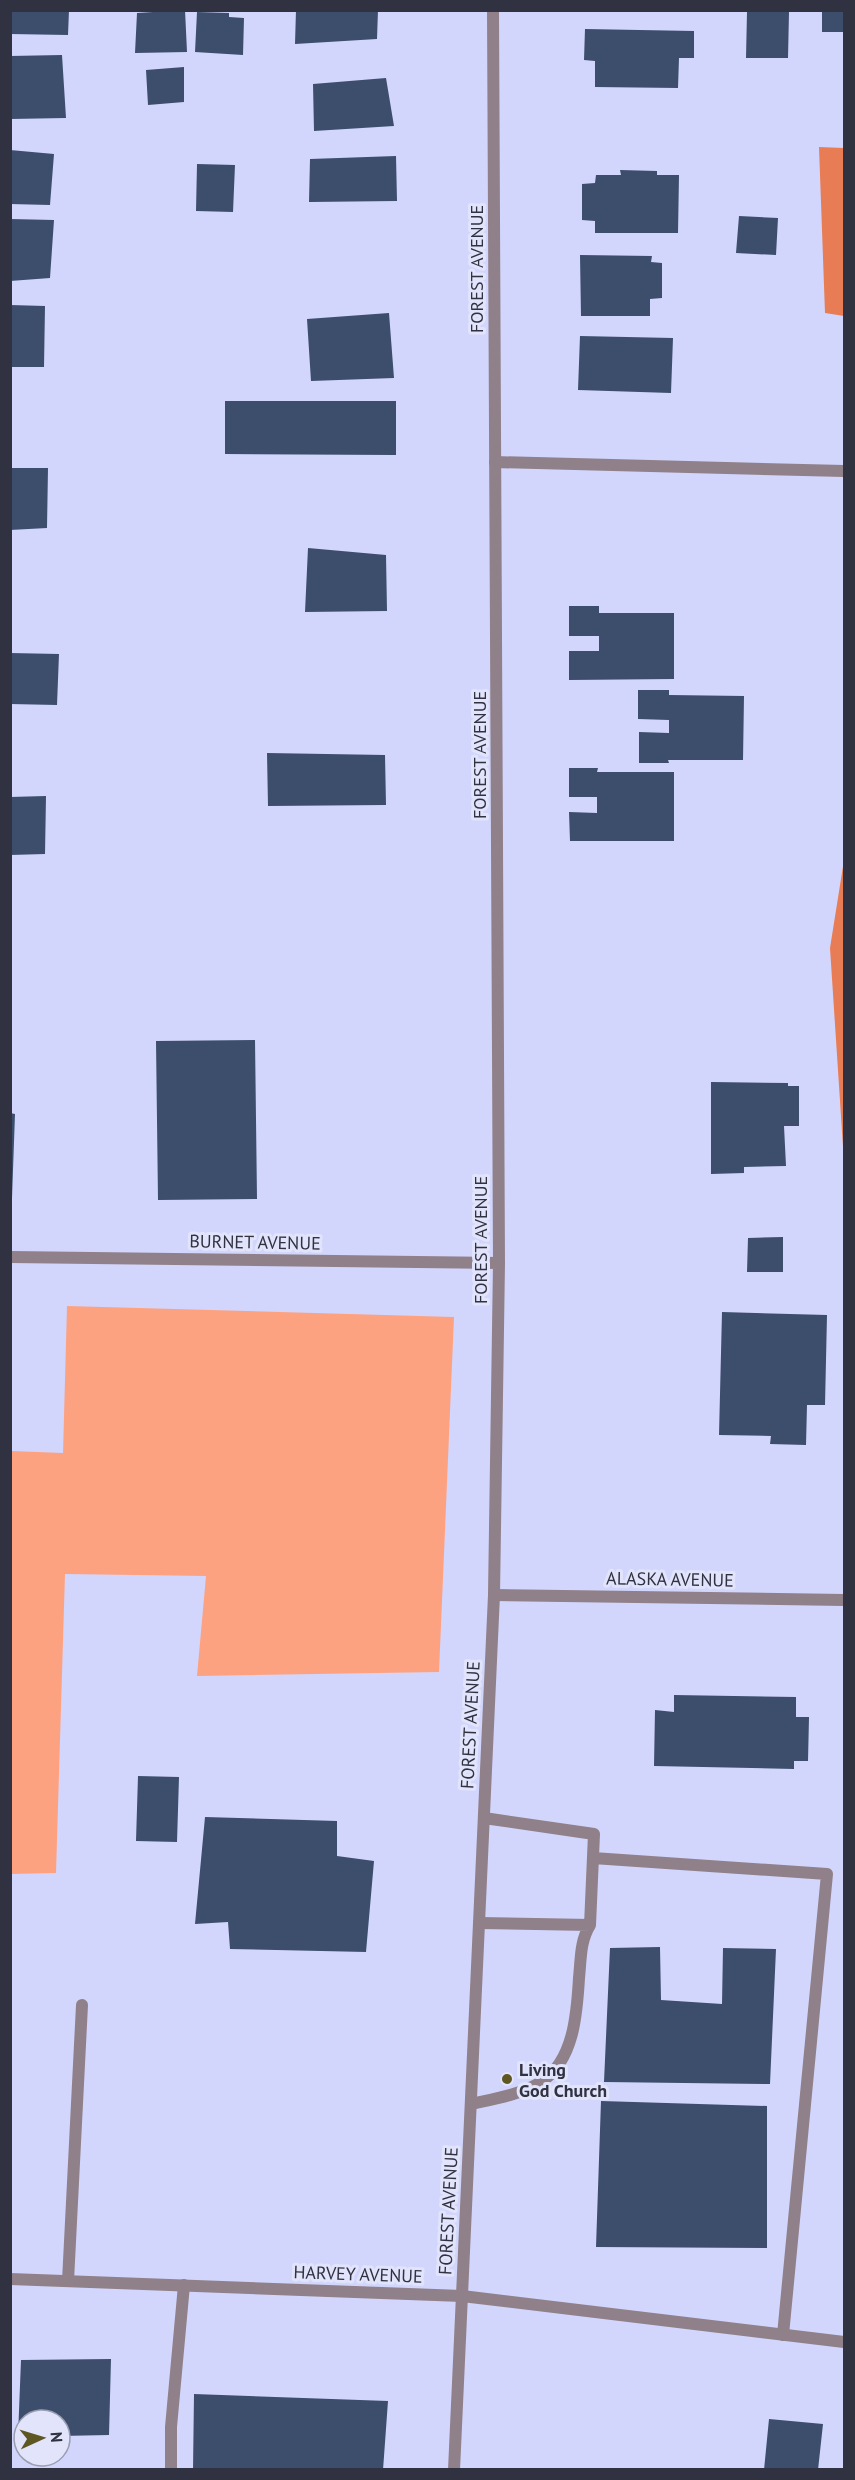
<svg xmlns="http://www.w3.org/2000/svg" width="855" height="2480" font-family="'PT Sans',sans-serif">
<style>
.green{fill:#fda281}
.forest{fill:#e87c54}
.building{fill:#3c4e6b}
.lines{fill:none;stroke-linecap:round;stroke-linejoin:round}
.service{stroke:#90808a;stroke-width:12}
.minor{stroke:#90808a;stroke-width:12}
.tertiary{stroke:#90808a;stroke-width:12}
.poi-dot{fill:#5f5723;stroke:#e1e4fb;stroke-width:2}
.labels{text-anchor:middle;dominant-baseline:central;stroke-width:6;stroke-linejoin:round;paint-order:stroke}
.street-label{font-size:18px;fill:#313241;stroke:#e1e4fb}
.poi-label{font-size:18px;font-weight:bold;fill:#313241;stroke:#e1e4fb;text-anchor:start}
</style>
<rect width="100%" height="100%" fill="#d2d6fc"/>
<path class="green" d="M 67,1306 L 454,1317 L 439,1672 L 197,1676 L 206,1576 L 65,1574 L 56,1873 L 11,1874 L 11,1451 L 63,1453 Z"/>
<path class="forest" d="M 819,147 L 844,148 L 844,316 L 825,313 Z
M 844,860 L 844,1162 L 830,948 Z"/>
<path class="building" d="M 10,10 L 69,10 L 68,35 L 10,34 Z
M 185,10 L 187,52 L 135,53 L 137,13 Z
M 296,10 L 378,10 L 377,39 L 295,44 Z
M 822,10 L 844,10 L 844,32 L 822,32 Z
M 197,12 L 229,13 L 229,17 L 244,18 L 243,55 L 195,52 Z
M 747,12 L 789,12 L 788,58 L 746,58 Z
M 585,29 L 694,31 L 694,58 L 679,58 L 678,88 L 595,87 L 595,61 L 584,60 Z
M 62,55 L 66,118 L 10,119 L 10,56 Z
M 184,67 L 184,102 L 148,105 L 146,70 Z
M 386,78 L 394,126 L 314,131 L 313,84 Z
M 10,150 L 54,154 L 50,205 L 10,204 Z
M 396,156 L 397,201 L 309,202 L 310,159 Z
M 197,164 L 235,165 L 233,212 L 196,211 Z
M 620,170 L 657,171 L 657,175 L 679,175 L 678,233 L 595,233 L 595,221 L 582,220 L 582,184 L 595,183 L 596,175 L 621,175 Z
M 739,216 L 778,218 L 776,255 L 736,253 Z
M 10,219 L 54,220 L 50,278 L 10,281 Z
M 580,255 L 652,256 L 651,262 L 662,263 L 662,298 L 650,299 L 650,316 L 581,316 Z
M 10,305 L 45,306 L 44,367 L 10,367 Z
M 389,313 L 394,378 L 311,381 L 307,319 Z
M 580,336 L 673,338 L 671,393 L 578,390 Z
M 225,401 L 396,401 L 396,455 L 225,454 Z
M 10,468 L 48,468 L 47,528 L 10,530 Z
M 308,548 L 386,555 L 387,611 L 305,612 Z
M 569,606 L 599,606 L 599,613 L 674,613 L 674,679 L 569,680 L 569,651 L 599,651 L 599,636 L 569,636 Z
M 10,653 L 59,654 L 57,705 L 10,704 Z
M 638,690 L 669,690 L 669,695 L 744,696 L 743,760 L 668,760 L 669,763 L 639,763 L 639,732 L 669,733 L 669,720 L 638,719 Z
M 267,753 L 385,755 L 386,805 L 268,806 Z
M 569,768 L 598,768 L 597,772 L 674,772 L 674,841 L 570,841 L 569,812 L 597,813 L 597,797 L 569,797 Z
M 46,796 L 45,854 L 10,855 L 10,797 Z
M 255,1040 L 257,1199 L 158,1200 L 156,1041 Z
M 711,1082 L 788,1083 L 788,1086 L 799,1086 L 799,1126 L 784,1126 L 786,1166 L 744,1167 L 744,1173 L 711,1174 Z
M 10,1113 L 15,1114 L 12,1198 L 10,1198 Z
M 783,1237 L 783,1272 L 747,1272 L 748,1238 Z
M 722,1312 L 827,1315 L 825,1405 L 807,1405 L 806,1445 L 770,1444 L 771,1436 L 719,1435 Z
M 674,1695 L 796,1697 L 796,1717 L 809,1717 L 808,1761 L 794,1761 L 794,1769 L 654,1766 L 655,1710 L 674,1712 Z
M 138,1776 L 179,1777 L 177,1842 L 136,1841 Z
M 205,1817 L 337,1821 L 337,1856 L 374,1861 L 366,1952 L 230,1949 L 228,1922 L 195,1924 Z
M 660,1947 L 661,2000 L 722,2004 L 723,1948 L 776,1949 L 770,2084 L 604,2082 L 610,1948 Z
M 601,2101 L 767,2106 L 767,2248 L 596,2247 Z
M 111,2359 L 109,2435 L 60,2436 L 60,2420 L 24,2420 L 24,2436 L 18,2436 L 21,2360 Z
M 194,2394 L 388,2401 L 383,2470 L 193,2470 Z
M 769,2419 L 823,2424 L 818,2470 L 764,2470 Z"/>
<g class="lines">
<path class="service" d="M 495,462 L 844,471
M 593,1858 L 827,1874 L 783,2335
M 479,1923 L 590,1925
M 471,2104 C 494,2099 520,2095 541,2082 C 574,2061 577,2013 579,1978 C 581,1959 580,1941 590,1925 L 594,1834 L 484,1818
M 68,2281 L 82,2005
M 171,2470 L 171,2427 L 184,2285"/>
<path class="minor" d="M 494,1595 L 844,1600
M 10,2279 L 462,2296 L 844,2342"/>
<path class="tertiary" d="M 10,1257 L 499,1263
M 454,2470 L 494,1595 L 499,1263 L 493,10"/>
</g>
<circle class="poi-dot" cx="507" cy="2079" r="6"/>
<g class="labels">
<g class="street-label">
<text transform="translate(476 269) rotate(-90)">FOREST AVENUE</text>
<text transform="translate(479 755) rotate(-90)">FOREST AVENUE</text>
<text transform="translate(480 1240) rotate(-90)">FOREST AVENUE</text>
<text transform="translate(255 1242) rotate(1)">BURNET AVENUE</text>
<text transform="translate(670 1579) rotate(1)">ALASKA AVENUE</text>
<text transform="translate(470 1725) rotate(-87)">FOREST AVENUE</text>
<text transform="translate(448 2211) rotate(-87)">FOREST AVENUE</text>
<text transform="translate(358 2274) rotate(2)">HARVEY AVENUE</text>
</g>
<g class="poi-label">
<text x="519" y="2069">Living<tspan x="519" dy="21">God Church</tspan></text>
</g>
</g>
<rect width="855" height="2480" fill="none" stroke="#313241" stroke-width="24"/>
<g transform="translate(42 2438) rotate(86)"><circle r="28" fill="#e1e4fb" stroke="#9b9db1" stroke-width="1.5"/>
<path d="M0-4.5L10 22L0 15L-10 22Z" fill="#5f5723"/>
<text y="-9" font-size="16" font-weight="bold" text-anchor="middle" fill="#313241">N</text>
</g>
</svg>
